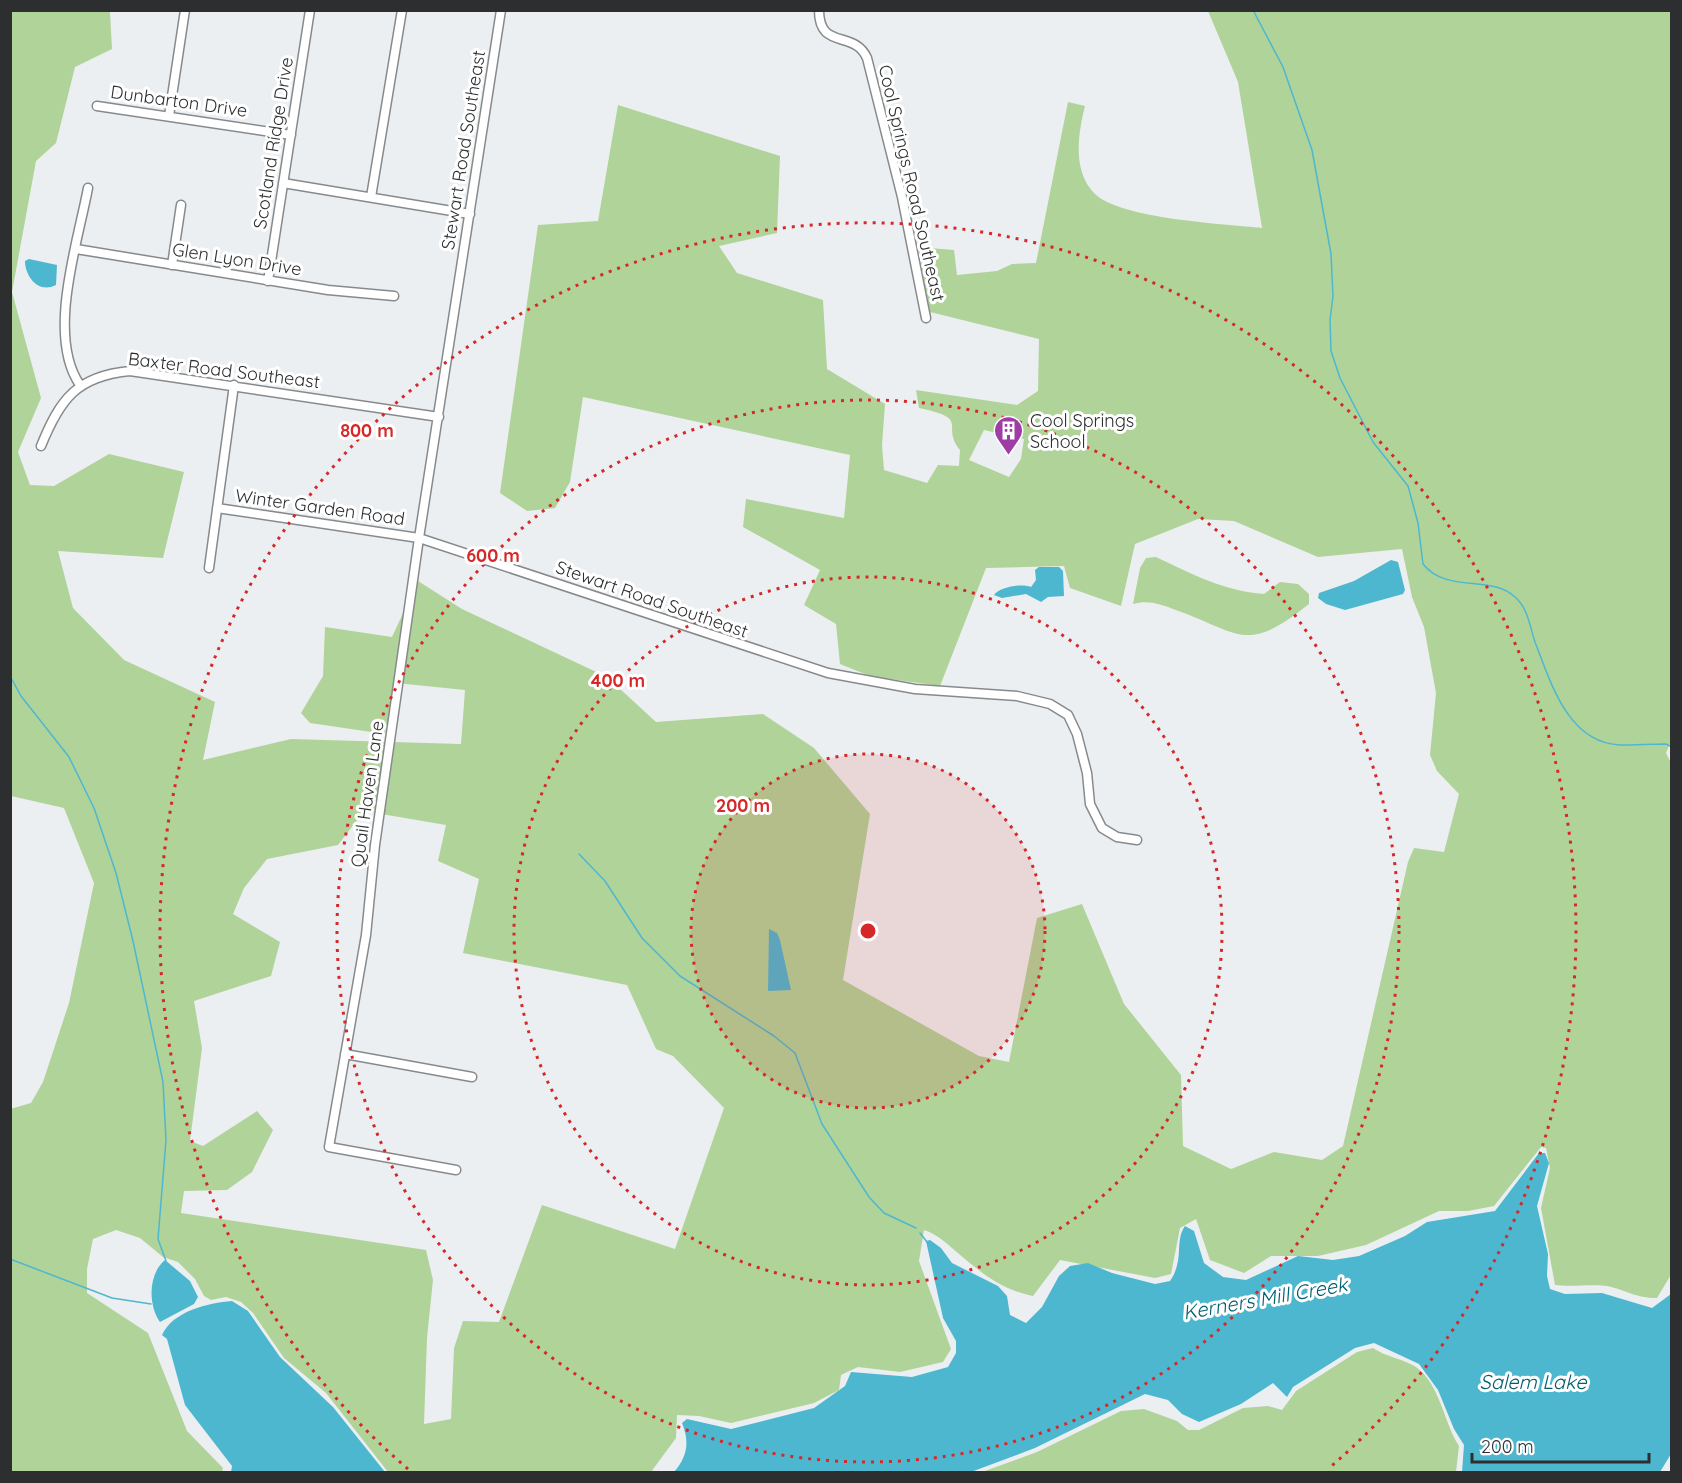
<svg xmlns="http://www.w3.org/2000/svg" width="1682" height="1483" font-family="Quicksand,sans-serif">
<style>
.green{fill:#b0d399;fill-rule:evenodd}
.water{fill:#4eb7d0}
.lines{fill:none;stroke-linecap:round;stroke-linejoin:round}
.stream{stroke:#4eb7d0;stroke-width:1.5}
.minor-casing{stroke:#878a8c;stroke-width:11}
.minor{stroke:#fff;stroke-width:8}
.ring{fill:none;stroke:#d62828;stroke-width:3;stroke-dasharray:3 6}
.labels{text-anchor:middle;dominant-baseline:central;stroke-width:6;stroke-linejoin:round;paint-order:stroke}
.street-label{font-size:18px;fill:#2d2e2f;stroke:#fff}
.poi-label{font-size:18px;fill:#2d2e2f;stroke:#fff;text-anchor:start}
.water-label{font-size:20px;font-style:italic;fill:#005f70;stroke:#fff}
.centre{fill:#d62828;stroke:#fff;stroke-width:3}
.ring-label{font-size:18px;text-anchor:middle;font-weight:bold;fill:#d62828;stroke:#fff;stroke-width:6;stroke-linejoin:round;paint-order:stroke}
</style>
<rect width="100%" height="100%" fill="#eceff1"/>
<path class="green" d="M 99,10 L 110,12 L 112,49 L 75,67 L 56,143 L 36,161 L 12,292 L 41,398 L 18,452 L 30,485 L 54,486 L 109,454 L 184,472 L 163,558 L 58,551 L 73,608 L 124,660 L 215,702 L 203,760 L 291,739 L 461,744 L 465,690 L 396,683 L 385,734 L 310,723 L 301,713 L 323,676 L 325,627 L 392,637 L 418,581 L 462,609 L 607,677 L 656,722 L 763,714 L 814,748 L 870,814 L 843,980 L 979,1056 L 1009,1062 L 1037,918 L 1082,904 L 1124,1004 L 1181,1075 L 1183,1146 L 1231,1169 L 1274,1152 L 1322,1160 L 1343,1146 L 1408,862 L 1414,848 L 1444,852 L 1459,794 L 1437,771 L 1430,755 L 1436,693 L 1424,627 L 1412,597 L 1402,549 L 1318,557 L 1234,521 L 1198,519 L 1135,544 L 1121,606 L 1070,588 L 1064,566 L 986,568 L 940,686 L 870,676 L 840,664 L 836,624 L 804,605 L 820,570 L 743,527 L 746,499 L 844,518 L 850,455 L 583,397 L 570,482 L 555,508 L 527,511 L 500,493 L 538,225 L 598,221 L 618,105 L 780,156 L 777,233 L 719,246 L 737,273 L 823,300 L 827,369 L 885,404 L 882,445 L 884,470 L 927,483 L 938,465 L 959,466 L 960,450 C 940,425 972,419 919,408 L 916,390 L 1017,405 L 1038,391 L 1039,339 L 930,312 L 918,247 L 954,250 L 957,275 L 997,271 L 1012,264 L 1036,263 L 1068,102 L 1085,106 C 1078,134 1072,171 1095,194 C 1121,219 1225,224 1262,228 L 1238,82 L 1208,11 L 1671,11 L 1672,739 L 1666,753 L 1672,765 L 1672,1273 L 1657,1298 C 1635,1298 1626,1290 1607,1286 C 1594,1284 1571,1287 1555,1285 L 1541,1208 L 1550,1168 L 1546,1148 L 1541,1147 L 1494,1206 L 1468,1211 L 1439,1211 L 1366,1245 L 1318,1256 L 1271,1256 L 1244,1273 L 1210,1260 L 1196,1219 L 1180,1228 L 1171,1274 L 1155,1278 L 1060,1260 L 1033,1296 C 1002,1290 983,1274 959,1254 C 947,1244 939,1235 924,1230 L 919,1261 L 951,1349 L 943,1362 L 900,1372 L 858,1367 L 841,1375 L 839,1390 L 814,1403 L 731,1423 L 699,1416 L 677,1415 L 676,1438 L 651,1472 L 388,1472 L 326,1393 L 284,1358 L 253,1313 L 241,1302 L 226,1297 L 211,1300 L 204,1296 L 195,1279 L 178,1262 L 163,1257 L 140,1238 L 116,1230 L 93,1239 L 87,1269 L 87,1293 L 148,1333 L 187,1431 L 223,1468 L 222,1472 L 11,1472 L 10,1109 L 31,1103 L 43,1082 L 69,1003 L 94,883 L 64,808 L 11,796 L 11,11 ZM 984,430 L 1024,439 L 1021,459 L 1009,477 L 969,460 ZM 364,811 L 446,825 L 438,861 L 479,879 L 463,953 L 627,985 L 656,1049 L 673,1056 L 724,1108 L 675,1249 L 542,1205 L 499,1322 L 463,1321 L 454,1348 L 451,1419 L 424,1424 L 427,1338 L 433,1280 L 426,1250 L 181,1213 L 184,1191 L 227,1190 L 252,1172 L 273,1130 L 257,1111 L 203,1146 L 190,1141 L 202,1048 L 194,1001 L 271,976 L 280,942 L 233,914 L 244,888 L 267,859 L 338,845 Z
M 1156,557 C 1192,574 1224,591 1264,594 L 1280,582 L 1298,584 L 1309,594 L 1309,604 C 1244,656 1240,632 1173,609 C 1159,604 1149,600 1133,604 L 1140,568 L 1146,558 Z
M 1373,1348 C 1386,1357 1404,1359 1416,1367 C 1440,1384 1444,1423 1459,1446 L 1456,1472 L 982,1472 L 1037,1452 L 1121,1411 L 1144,1409 L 1177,1421 L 1188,1430 L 1199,1430 L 1243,1408 L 1268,1406 L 1282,1410 L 1296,1391 L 1357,1352 Z"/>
<path class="water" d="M 29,259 L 57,265 L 56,285 C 39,294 25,277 25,261 Z
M 1391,560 L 1398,562 L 1405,590 L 1403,594 L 1345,610 L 1326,604 L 1318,598 L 1319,593 L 1354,581 Z
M 1039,567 L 1059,567 L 1063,571 L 1064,596 L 1048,597 L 1041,602 L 1026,594 L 1002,598 L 994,595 C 1000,587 1022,583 1031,587 L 1036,580 L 1035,570 Z
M 769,929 L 777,933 L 780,940 L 791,990 L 768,991 Z
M 1539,1153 L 1545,1153 L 1549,1163 L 1537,1206 L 1548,1254 L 1547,1276 L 1550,1289 L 1565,1294 L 1602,1293 L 1652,1308 L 1671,1294 L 1671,1454 L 1660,1472 L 1462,1472 L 1464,1445 L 1454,1429 L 1438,1390 L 1419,1364 L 1374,1343 L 1355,1348 L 1293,1387 L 1287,1397 L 1273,1383 L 1241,1404 L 1199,1422 L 1182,1414 L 1168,1400 L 1145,1394 L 1035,1448 L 971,1472 L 674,1472 C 687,1457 690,1442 682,1423 L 687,1419 L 731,1429 L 814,1408 L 845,1386 L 851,1372 L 912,1377 L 948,1367 L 956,1353 L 956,1341 L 943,1318 L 926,1241 L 930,1240 L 941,1248 L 952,1263 L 998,1286 L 1007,1296 L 1010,1315 L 1026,1323 L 1042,1307 L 1059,1276 L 1070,1266 L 1088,1263 L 1112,1273 L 1155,1284 L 1170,1281 C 1185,1259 1174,1242 1185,1226 L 1194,1231 L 1204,1263 L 1223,1277 L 1246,1280 L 1298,1256 L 1333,1260 L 1359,1256 L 1405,1236 L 1427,1222 L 1495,1211 Z
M 165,1260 L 190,1281 L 198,1297 L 194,1304 L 160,1322 C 148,1305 148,1274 165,1260 Z
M 232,1301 L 248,1311 L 280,1357 L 333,1407 L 385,1472 L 231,1472 L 232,1466 L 185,1405 L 167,1339 L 162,1335 C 173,1311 208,1303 232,1301 Z"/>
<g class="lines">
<path class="stream" d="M 1253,10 L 1283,67 L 1312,150 L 1331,254 L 1333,296 L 1330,320 L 1331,351 L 1340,378 L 1373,442 L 1408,486 L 1418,523 L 1423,564 C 1447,594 1490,574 1515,597 C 1528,608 1530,627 1535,642 C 1551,683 1568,743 1620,745 C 1635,745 1651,744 1666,744 L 1672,747
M 10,676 L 21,696 L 69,757 L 94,808 L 116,873 L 133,941 L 163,1082 L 166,1140 L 158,1239 L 166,1261
M 579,854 L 605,881 L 642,938 L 680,976 L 774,1036 L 795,1053 L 822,1124 L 869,1197 L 884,1213 L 916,1228
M 920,1233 L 927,1242
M 10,1259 L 112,1298 L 151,1304"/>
<defs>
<path id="minor" d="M 819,10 C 819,51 854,29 867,58 L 902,197 L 926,318
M 97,106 L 291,135
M 169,116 L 185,10
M 283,183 L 470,214
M 371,197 L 402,10
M 76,249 L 328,290 L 394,296
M 172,265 L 181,205
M 268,281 L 310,10
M 80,385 C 46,336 78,242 88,188
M 41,446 C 60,399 77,376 130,371 L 439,417
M 217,508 L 419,538 L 828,673 L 915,689 L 1017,696 L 1050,704 L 1068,715 L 1077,734 L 1087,773 L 1090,804 L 1102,828 L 1117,837 L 1137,840
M 209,568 L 234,385
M 345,1054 L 472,1077
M 456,1170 L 329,1147 L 366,935 L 375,845 L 419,538 L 501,10"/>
</defs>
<use href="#minor" class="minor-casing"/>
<use href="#minor" class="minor"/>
</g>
<circle cx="868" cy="931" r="177" fill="#d62828" fill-opacity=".12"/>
<g class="ring">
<circle cx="868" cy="931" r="177"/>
<circle cx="868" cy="931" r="354"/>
<circle cx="868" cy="931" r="531"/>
<path d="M408 1469A708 708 0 1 1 1328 1469"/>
</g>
<defs>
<symbol id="building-pin" viewBox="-11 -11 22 30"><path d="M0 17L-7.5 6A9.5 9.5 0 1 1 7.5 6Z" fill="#9e3da4" stroke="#fff"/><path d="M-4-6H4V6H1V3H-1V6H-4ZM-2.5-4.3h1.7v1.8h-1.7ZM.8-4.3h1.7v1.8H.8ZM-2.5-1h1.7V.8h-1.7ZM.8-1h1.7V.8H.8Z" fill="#fff"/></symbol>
</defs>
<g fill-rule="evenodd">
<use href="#building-pin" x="992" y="414" width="33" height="45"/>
</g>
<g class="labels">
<g class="street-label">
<text transform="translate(179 101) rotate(8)">Dunbarton Drive</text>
<text transform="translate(273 143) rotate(-81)">Scotland Ridge Drive</text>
<text transform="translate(463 150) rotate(-81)">Stewart Road Southeast</text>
<text transform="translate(912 183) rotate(77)">Cool Springs Road Southeast</text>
<text transform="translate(237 259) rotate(9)">Glen Lyon Drive</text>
<text transform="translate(224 370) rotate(7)">Baxter Road Southeast</text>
<text transform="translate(320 507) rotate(8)">Winter Garden Road</text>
<text transform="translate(652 599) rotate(19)">Stewart Road Southeast</text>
<text transform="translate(367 794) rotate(-82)">Quail Haven Lane</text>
</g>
<g class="poi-label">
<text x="1030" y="420">Cool Springs<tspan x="1030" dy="21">School</tspan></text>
</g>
<g class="water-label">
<text transform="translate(1265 1298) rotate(-10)">Kerners Mill Creek</text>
<text x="1533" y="1381">Salem Lake</text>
</g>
</g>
<circle cx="868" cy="931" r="9" class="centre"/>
<g class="ring-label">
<text x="367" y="437">800 m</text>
<text x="493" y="562">600 m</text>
<text x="618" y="687">400 m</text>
<text x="743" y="812">200 m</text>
</g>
<rect width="1682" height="1483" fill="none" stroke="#2d2e2f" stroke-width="24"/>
<path d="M1472 1453v9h177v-9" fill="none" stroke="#2d2e2f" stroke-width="3"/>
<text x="1481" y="1453" font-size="18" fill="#2d2e2f" stroke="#ffffff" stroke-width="4.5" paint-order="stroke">200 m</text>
</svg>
